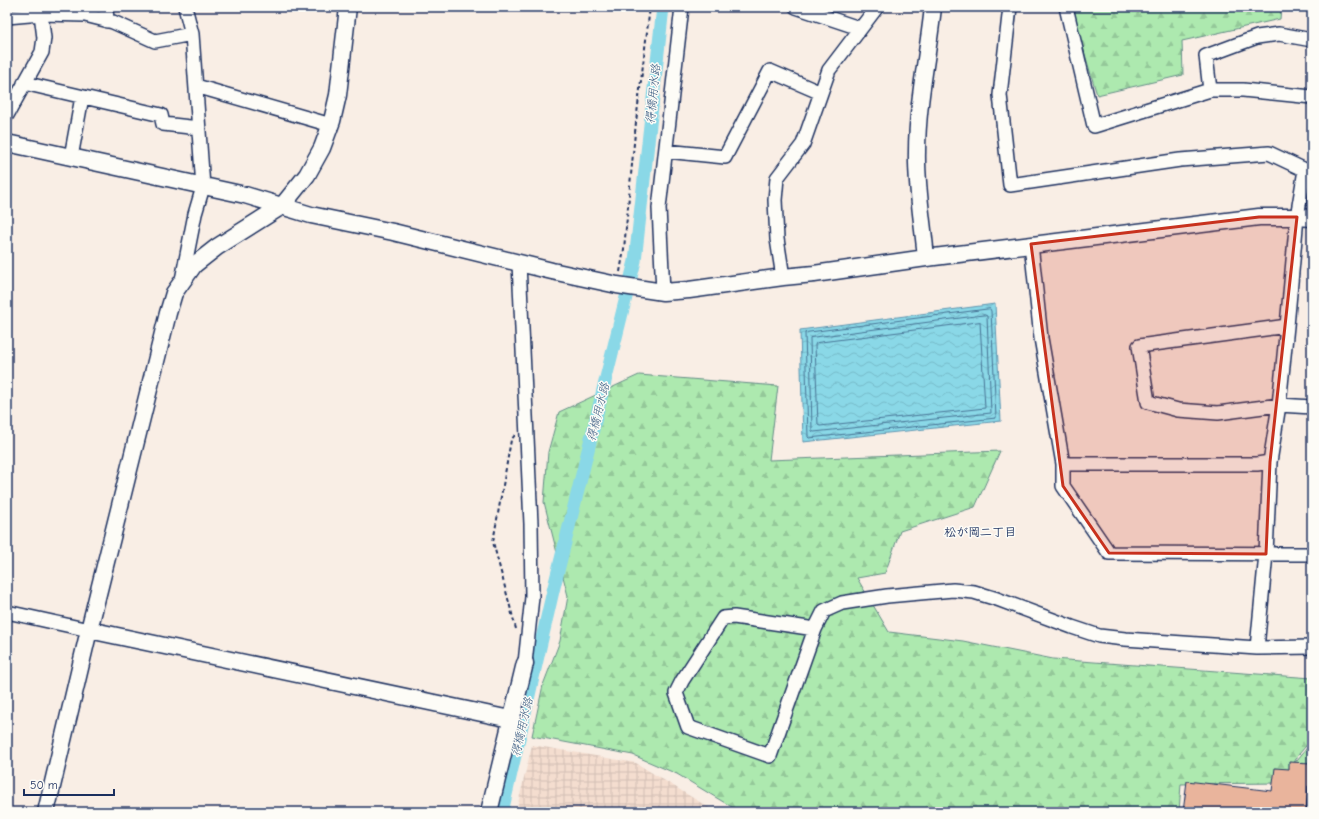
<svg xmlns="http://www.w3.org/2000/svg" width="1319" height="819" font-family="'Comic Neue','Klee One',sans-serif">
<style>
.industrial{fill:url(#industrial-grid)}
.forest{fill:url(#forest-firs);stroke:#648c86}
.water{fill:url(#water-waves);stroke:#5e94b0}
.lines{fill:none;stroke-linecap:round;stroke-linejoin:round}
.shore{stroke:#477395;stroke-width:1}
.canal{stroke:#8ad8e7;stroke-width:13}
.minor-casing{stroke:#1b2f5e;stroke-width:16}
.tertiary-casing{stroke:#1b2f5e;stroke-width:19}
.path{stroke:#1b2f5e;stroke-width:2;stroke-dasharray:4 3;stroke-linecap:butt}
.minor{stroke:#fdfcf7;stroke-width:13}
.tertiary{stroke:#fdfcf7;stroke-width:16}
.wall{fill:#c89b86;stroke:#1b2f5e}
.shaded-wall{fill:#a37e6d;stroke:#1b2f5e}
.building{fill:#e9b49c;stroke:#1b2f5e}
.marked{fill:#c8321e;fill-opacity:0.2;stroke:#c8321e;stroke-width:3;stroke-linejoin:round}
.labels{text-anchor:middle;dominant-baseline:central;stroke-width:3;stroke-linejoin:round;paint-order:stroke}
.water-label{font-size:12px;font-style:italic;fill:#375980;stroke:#fdfcf7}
.neighbourhood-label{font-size:12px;font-weight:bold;fill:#1b2f5e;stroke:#fdfcf7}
</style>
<defs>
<pattern id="industrial-grid" width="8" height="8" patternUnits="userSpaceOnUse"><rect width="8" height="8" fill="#f4ddcf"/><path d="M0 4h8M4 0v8" fill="none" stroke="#d1beb4"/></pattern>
<pattern id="forest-firs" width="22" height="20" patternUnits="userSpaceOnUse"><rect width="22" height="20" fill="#ade9af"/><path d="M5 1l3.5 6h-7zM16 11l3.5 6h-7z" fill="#94c899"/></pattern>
<pattern id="water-waves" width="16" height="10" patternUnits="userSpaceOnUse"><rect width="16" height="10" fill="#8ad8e7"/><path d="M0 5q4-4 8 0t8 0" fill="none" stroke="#76bac9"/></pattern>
</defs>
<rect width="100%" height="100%" fill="#f9eee5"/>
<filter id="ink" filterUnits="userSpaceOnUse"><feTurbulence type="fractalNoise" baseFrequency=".025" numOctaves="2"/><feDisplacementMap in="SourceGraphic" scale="8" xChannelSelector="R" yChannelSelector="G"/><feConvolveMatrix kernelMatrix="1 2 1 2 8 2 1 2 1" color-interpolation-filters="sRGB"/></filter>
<g filter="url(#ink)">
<path class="industrial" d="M 532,745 L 636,763 L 716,812 L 516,812 Z"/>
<path class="forest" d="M 1071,7 L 1281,7 L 1280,19 L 1182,41 L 1183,75 L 1097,95 Z
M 639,375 L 778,386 L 769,460 L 1000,451 L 975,507 L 900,531 L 885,573 L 857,578 L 889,632 L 963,641 L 1053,659 L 1312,678 L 1312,739 L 1299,754 L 1292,766 L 1312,742 L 1312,769 L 1281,783 L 1181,784 L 1179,812 L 740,812 L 677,774 L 633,755 L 532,736 L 543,685 L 560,641 L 568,596 L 544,502 L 548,452 L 559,412 Z"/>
<path class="water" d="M 995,304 L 1001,421 L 803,442 L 800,330 Z"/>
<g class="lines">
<path class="shore" d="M 990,309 L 991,311 L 996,418 L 809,438 L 808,437 L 805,333 Z
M 985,315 L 987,316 L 991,413 L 814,432 L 812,431 L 810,338 Z
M 980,322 L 985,408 L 820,426 L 818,425 L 815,345 L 816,343 Z"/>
<path class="canal" d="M 502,812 L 553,591 L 635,261 L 663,7"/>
<defs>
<path id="minor" d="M 106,7 L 107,21
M 796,7 L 859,28
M 1010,7 L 1000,95 L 1010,185 L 1180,160 L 1269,153 L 1305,170 L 1297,217 L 1287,326 L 1279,405 L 1270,462 L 1266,554 L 1257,648
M 1066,7 L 1094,126 L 1210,90 L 1206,56 L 1257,37 L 1279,34 L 1312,40
M 7,17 L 41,14 L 85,15 L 113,22 L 155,41 L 192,34
M 24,83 L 161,115 L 163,124 L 199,128
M 196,86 L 331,125
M 1210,90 L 1243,90 L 1312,97
M 7,115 L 42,52 L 44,38 L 41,14 L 44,7
M 666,151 L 725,157 L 770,71 L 821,93
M 71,157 L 82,97
M 1031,244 L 1041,338 L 1063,464 L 1063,486 L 1109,553 L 1312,554
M 519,263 L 531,524 L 532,597 L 525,663
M 783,277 L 777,239 L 775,200 L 777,178 L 803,144 L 829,70 L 877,7
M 182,280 L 195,214 L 203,187 L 192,34 L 185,7
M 663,292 L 659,208 L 682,7
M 1287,326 L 1139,346 L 1148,402 L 1178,410 L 1218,413 L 1279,405 L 1312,407
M 1063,464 L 1257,464 L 1270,462
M 7,612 L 89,630
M 734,617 L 815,629 L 770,756 L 688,727 L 676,693 L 682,681 L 723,618 Z
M 815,629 L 824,611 L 842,603 L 887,596 L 953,590 L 974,592 L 997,599 L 1072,627 L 1099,636 L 1125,639 L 1257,648 L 1312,647"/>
<path id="tertiary" d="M 7,143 L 245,195 L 311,215 L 393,232 L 552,271 L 617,285 L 663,292 L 689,290 L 783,277 L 814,274 L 926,258 L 1259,217 L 1297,217 L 1312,218
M 926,258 C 923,223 916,187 917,152 C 917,103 928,55 933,7
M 89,630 L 510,719
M 46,812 L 89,630 L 168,313 L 174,293 L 194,265 L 217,247 L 282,206 L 307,175 L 322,148 L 332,121 L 338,95 L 348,7
M 489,812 L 525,663"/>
</defs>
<use href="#minor" class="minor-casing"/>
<use href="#tertiary" class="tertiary-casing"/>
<path class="path" d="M 620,272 L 624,249 L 636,122 L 650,7
M 515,435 L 511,440 L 493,542 L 516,629"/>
<use href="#minor" class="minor"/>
<use href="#tertiary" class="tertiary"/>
</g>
<path class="wall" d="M 1312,763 L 1312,812 L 1272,791 L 1289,769 Z"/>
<path class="shaded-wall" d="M 1308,786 L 1312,791 L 1312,802 L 1311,802 L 1312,803 L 1312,812 L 1306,812 Z"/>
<path class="building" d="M 1289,762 L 1312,763 L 1312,786 L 1308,786 L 1306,812 L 1183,812 L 1187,781 L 1272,791 L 1275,768 L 1289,769 Z"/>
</g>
<path class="marked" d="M 1259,217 L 1297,217 L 1270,462 L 1266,554 L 1109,553 L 1063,486 L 1031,244 Z"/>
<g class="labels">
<g class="water-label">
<text transform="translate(653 94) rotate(-84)">得橋用水路</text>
<text transform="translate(598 412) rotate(-76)">得橋用水路</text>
<text transform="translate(522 727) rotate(-77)">得橋用水路</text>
</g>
<g class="neighbourhood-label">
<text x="980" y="532">松が岡二丁目</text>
</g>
</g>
<rect width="1319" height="819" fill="none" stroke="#fdfcf7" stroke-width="24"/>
<rect x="12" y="12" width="1295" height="795" fill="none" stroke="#1b2f5e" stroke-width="1.5" filter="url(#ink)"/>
<path d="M24 789v6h90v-6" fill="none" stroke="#1b2f5e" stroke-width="2"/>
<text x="30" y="789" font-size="12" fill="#1b2f5e" stroke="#fdfcf7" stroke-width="3" paint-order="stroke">50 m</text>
</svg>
